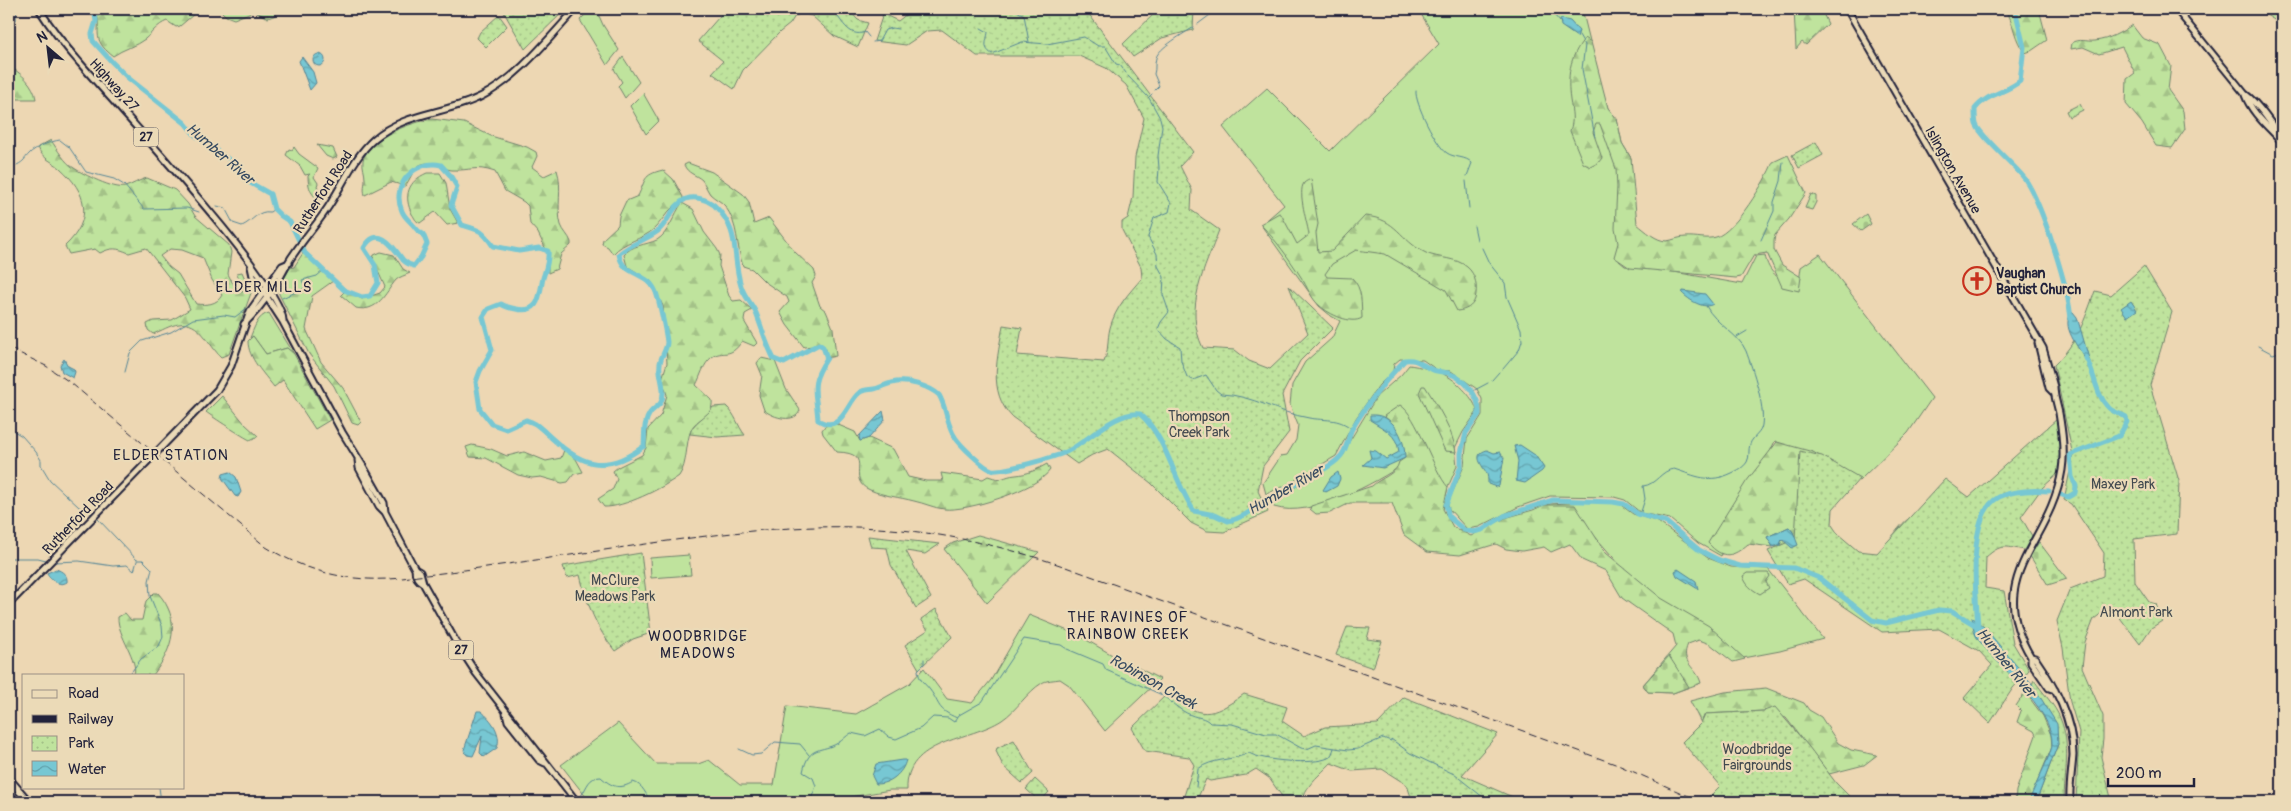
<svg xmlns="http://www.w3.org/2000/svg" width="2291" height="811" font-family="Pangolin,sans-serif">
<style>
.green{fill:#bfe39d;stroke:#70826c}
.forest{fill:url(#forest-firs);stroke:#70826c;fill-rule:evenodd}
.cemetery{fill:url(#cemetery-stones);stroke:#70826c}
.park{fill:url(#park-dots);stroke:#70826c}
.water{fill:url(#water-waves);stroke:#558596}
.lines{fill:none;stroke-linecap:round;stroke-linejoin:round}
.stream{stroke:#558596;stroke-width:1}
.river{stroke:#77c7d3;stroke-width:5}
.major-casing{stroke:#22223b;stroke-width:9}
.highway-casing{stroke:#22223b;stroke-width:10}
.major{stroke:#ebdab7;stroke-width:5}
.highway{stroke:#ebdab7;stroke-width:6}
.rail{stroke:#22223b;stroke-width:1;stroke-dasharray:8 4;stroke-linecap:butt}
.labels{text-anchor:middle;dominant-baseline:central;stroke-width:4.5;stroke-linejoin:round;paint-order:stroke}
.shield{fill:#ebdab7;stroke:#5e5960;stroke-width:1}
.shield-label{font-size:12px;font-weight:bold;fill:#22223b}
.street-label{font-size:14px;fill:#22223b;stroke:#ebdab7}
.poi-label{font-size:14px;font-weight:bold;fill:#22223b;stroke:#ebdab7;text-anchor:start}
.park-label{font-size:14px;fill:#41494f;stroke:#ebdab7}
.water-label{font-size:15px;font-style:italic;fill:#374b61;stroke:#ebdab7}
.neighbourhood-label{font-size:15px;letter-spacing:1px;fill:#22223b;stroke:#ebdab7}
</style>
<defs>
<pattern id="forest-firs" width="22" height="20" patternUnits="userSpaceOnUse" patternTransform="scale(1.25)"><rect width="22" height="20" fill="#bfe39d"/><path d="M5 1l3.5 6h-7zM16 11l3.5 6h-7z" fill="#a4c288"/></pattern>
<pattern id="cemetery-stones" width="16" height="16" patternUnits="userSpaceOnUse" patternTransform="scale(1.25)"><rect width="16" height="16" fill="#bfe39d"/><path d="M2 7V4a2 2 0 0 1 4 0v3zM10 15v-3a2 2 0 0 1 4 0v3z" fill="#a4c288"/></pattern>
<pattern id="park-dots" width="8" height="8" patternUnits="userSpaceOnUse" patternTransform="scale(1.25)"><rect width="8" height="8" fill="#bfe39d"/><path d="M2 2h.1M6 6h.1" fill="none" stroke="#a4c288" stroke-width="1.8" stroke-linecap="round"/></pattern>
<pattern id="water-waves" width="16" height="10" patternUnits="userSpaceOnUse" patternTransform="scale(1.25)"><rect width="16" height="10" fill="#77c7d3"/><path d="M0 5q4-4 8 0t8 0" fill="none" stroke="#61a1ac"/></pattern>
</defs>
<rect width="100%" height="100%" fill="#edd7b3"/>
<filter id="ink" filterUnits="userSpaceOnUse"><feTurbulence type="fractalNoise" baseFrequency=".02" numOctaves="2"/><feDisplacementMap in="SourceGraphic" scale="10" xChannelSelector="R" yChannelSelector="G"/><feConvolveMatrix kernelMatrix="1 2 1 2 8 2 1 2 1" color-interpolation-filters="sRGB"/></filter>
<g filter="url(#ink)">
<path class="green" d="M 591,9 L 596,9 L 603,25 L 619,50 L 607,65 L 580,20 Z
M 1418,9 L 1582,9 L 1602,89 L 1608,108 L 1617,119 L 1622,143 L 1631,158 L 1631,193 L 1616,217 L 1619,235 L 1619,261 L 1625,266 L 1674,272 L 1742,284 L 1756,256 L 1765,255 C 1768,274 1782,281 1798,290 L 1801,267 L 1820,254 L 1932,398 L 1908,433 L 1859,481 L 1812,457 L 1775,441 L 1721,556 L 1698,543 L 1670,519 L 1641,513 L 1625,500 L 1614,497 L 1550,496 L 1518,507 L 1479,527 L 1467,529 L 1449,509 L 1448,503 L 1464,466 L 1467,439 L 1482,415 L 1482,399 L 1477,389 L 1451,371 L 1437,370 L 1423,360 L 1400,359 L 1394,364 L 1393,371 L 1379,385 L 1356,418 L 1336,456 L 1287,485 L 1266,494 L 1263,483 L 1281,456 L 1287,455 L 1296,440 L 1298,425 L 1290,405 L 1292,385 L 1305,362 L 1332,338 L 1340,321 L 1331,316 L 1319,306 L 1261,225 L 1284,205 L 1223,127 L 1267,88 L 1330,151 L 1439,44 Z
M 623,57 L 639,82 L 625,98 L 618,86 L 622,82 L 614,69 Z
M 643,93 L 659,121 L 646,134 L 630,106 Z
M 2080,104 L 2083,110 L 2069,117 L 2066,111 Z
M 269,313 L 294,354 L 287,348 L 266,354 L 253,336 L 250,338 C 254,328 258,315 269,313 Z
M 1409,365 C 1418,366 1439,371 1447,376 C 1457,381 1476,400 1477,412 L 1463,432 L 1455,448 L 1457,466 L 1448,487 L 1443,509 L 1406,463 C 1374,483 1312,519 1274,507 L 1270,503 L 1285,492 L 1312,479 L 1344,455 L 1349,442 L 1377,396 L 1401,375 Z
M 1587,502 L 1618,503 L 1633,514 L 1658,522 L 1708,558 L 1731,567 L 1768,569 L 1823,639 L 1780,651 L 1743,658 L 1632,579 L 1585,525 L 1541,507 L 1550,504 Z
M 689,555 L 691,575 L 651,578 L 650,558 Z
M 1029,615 L 1078,635 L 1114,656 L 1160,679 L 1105,731 L 1069,685 L 1060,679 C 1055,680 1046,680 1042,683 C 1027,692 1017,710 1002,720 C 970,741 905,739 907,790 L 890,790 L 850,797 L 848,802 L 590,802 L 561,765 L 618,723 L 656,764 L 698,764 L 709,760 L 740,785 L 774,785 L 787,706 L 856,714 L 909,684 L 924,668 L 947,699 L 972,703 L 991,680 Z"/>
<path class="forest" d="M 96,9 L 200,9 L 180,26 L 176,27 L 167,21 C 157,25 153,32 145,39 C 136,46 123,49 113,56 C 89,38 103,31 96,9 Z
M 219,9 L 272,9 L 276,15 L 268,18 L 254,11 L 234,19 L 226,16 Z
M 1794,9 L 1821,9 L 1828,24 L 1806,45 L 1802,42 L 1796,49 Z
M 2006,9 L 2039,9 L 2047,40 L 2031,51 L 2025,53 C 2014,40 2014,24 2006,9 Z
M 2132,25 L 2142,38 L 2160,45 L 2171,66 L 2168,90 L 2183,111 L 2185,129 L 2172,148 L 2156,146 L 2142,123 L 2126,104 L 2127,79 L 2135,73 L 2122,47 L 2099,54 L 2083,47 L 2071,49 L 2072,43 C 2080,38 2086,42 2095,41 C 2110,39 2120,33 2132,25 Z
M 1585,38 L 1591,42 L 1608,108 L 1617,119 L 1622,143 L 1631,158 L 1637,224 C 1646,231 1656,241 1667,241 C 1673,240 1679,237 1686,237 C 1696,236 1706,240 1716,237 C 1735,232 1766,180 1773,162 L 1788,155 L 1806,193 L 1789,219 L 1775,235 L 1774,241 L 1774,250 L 1782,265 L 1801,277 L 1799,291 L 1782,287 L 1767,253 L 1754,255 L 1741,277 L 1736,278 L 1630,268 L 1614,257 L 1618,243 L 1615,228 L 1617,187 L 1616,169 L 1600,124 L 1596,124 L 1593,132 L 1602,158 L 1598,163 L 1590,167 L 1583,163 L 1570,131 C 1574,119 1572,113 1570,100 C 1567,77 1569,57 1585,38 Z
M 9,67 C 21,72 34,85 36,99 L 9,99 Z
M 432,119 L 464,123 L 491,136 L 527,147 L 536,152 L 537,156 L 532,167 L 544,176 L 557,170 C 563,188 556,207 561,225 C 563,231 569,236 571,242 L 571,245 L 561,254 L 557,269 L 548,273 L 548,254 L 538,233 L 530,224 L 528,206 L 524,202 L 505,191 L 495,172 C 474,165 471,171 452,170 C 441,169 431,158 418,166 C 413,170 410,180 405,186 L 391,182 L 365,195 C 363,188 365,185 365,179 C 365,172 362,167 363,160 C 369,137 412,122 432,119 Z
M 51,140 C 57,149 65,163 74,168 C 83,174 114,190 125,187 C 132,185 139,180 147,178 L 175,190 L 188,204 L 195,216 L 229,245 L 231,252 L 228,274 L 232,282 L 239,291 L 243,292 L 237,273 L 242,272 L 251,293 L 229,354 L 221,357 C 209,346 200,320 179,324 C 170,325 161,331 153,334 L 148,330 L 147,324 L 153,321 L 172,320 L 190,309 L 185,298 L 146,248 L 129,253 C 117,248 112,247 100,253 L 95,249 L 69,254 L 65,246 C 94,219 87,192 60,168 C 51,160 42,159 38,147 ZM 170,249 L 182,250 L 203,258 L 212,280 L 222,295 C 217,305 206,305 196,304 L 178,274 L 169,267 L 160,256 Z
M 317,145 L 333,148 L 337,157 L 333,159 L 326,156 Z
M 294,147 L 299,154 L 318,168 L 314,177 L 318,183 L 317,186 L 323,198 L 322,201 C 311,197 308,187 308,176 L 310,174 L 305,175 L 300,166 L 286,155 L 289,149 L 292,150 Z
M 688,163 L 712,172 L 743,194 L 749,202 L 754,224 L 769,218 L 795,252 L 814,270 L 816,276 L 812,283 L 820,306 L 826,311 L 833,328 L 836,356 L 826,358 L 826,349 L 823,345 L 804,347 L 787,325 L 780,312 L 789,302 L 787,297 L 765,282 L 752,269 L 743,266 C 736,246 739,225 725,206 C 721,201 715,199 710,194 C 707,190 705,184 702,180 C 695,174 688,174 684,165 Z
M 663,170 L 673,179 L 683,197 L 682,201 C 669,207 664,219 654,229 C 642,240 624,241 613,254 L 608,247 L 602,244 L 603,239 L 618,225 L 619,216 L 626,201 L 638,196 C 646,180 642,175 663,170 Z
M 427,173 L 440,173 L 446,183 L 450,209 L 458,223 L 447,225 L 435,212 L 420,223 C 415,221 415,218 412,214 C 403,196 408,181 427,173 Z
M 1311,179 L 1318,224 L 1316,233 L 1318,252 L 1332,251 L 1365,216 C 1398,219 1399,240 1426,253 C 1439,259 1456,257 1467,267 C 1476,274 1478,288 1475,299 C 1472,307 1466,310 1457,311 L 1446,290 L 1385,254 L 1356,250 L 1332,264 L 1325,274 L 1327,277 L 1352,278 C 1363,289 1361,303 1362,318 C 1351,325 1329,314 1320,306 C 1311,299 1307,286 1301,277 C 1289,258 1276,240 1260,224 L 1279,213 L 1281,214 L 1297,244 L 1309,235 C 1308,225 1297,192 1304,183 C 1306,181 1309,180 1311,179 Z
M 682,203 L 693,209 L 704,232 L 717,249 L 720,255 L 719,266 L 729,296 L 733,301 L 741,300 L 752,310 L 745,314 L 744,321 L 757,343 L 754,346 L 742,341 C 730,360 723,349 712,357 C 703,364 701,376 696,385 L 712,400 C 714,418 696,417 691,430 C 685,445 688,463 679,476 C 663,488 623,508 604,507 L 598,499 L 613,489 L 617,479 L 613,471 L 618,467 L 642,455 L 646,448 L 648,429 L 661,415 L 667,395 L 662,379 L 667,363 L 663,306 L 651,281 L 627,266 L 624,255 C 631,245 646,245 657,240 C 669,233 674,214 682,203 Z
M 381,252 L 394,255 L 403,269 L 410,273 C 406,275 399,277 396,280 C 385,293 378,313 356,308 L 341,295 L 345,291 L 362,299 L 380,293 L 385,287 L 373,260 L 374,255 Z
M 303,253 L 333,281 L 312,296 L 306,329 L 321,362 L 343,388 L 361,422 L 358,425 L 352,423 L 334,386 L 309,354 L 279,294 L 279,287 L 290,268 L 294,267 Z
M 253,336 L 266,354 L 287,348 L 294,354 L 330,420 L 315,429 L 283,380 L 274,387 C 264,374 248,358 248,341 Z
M 761,358 L 775,361 L 786,389 L 800,410 C 796,424 773,418 764,410 L 759,395 L 762,375 L 757,363 Z
M 1422,386 L 1425,386 C 1438,407 1452,428 1456,452 L 1445,451 L 1419,393 Z
M 222,396 L 245,424 L 258,436 L 250,440 C 245,438 211,416 206,412 Z
M 1400,405 C 1417,414 1433,471 1448,487 L 1443,509 L 1453,527 L 1471,536 L 1505,518 L 1533,510 L 1544,505 L 1575,505 L 1606,553 L 1661,598 L 1709,626 L 1745,659 L 1733,662 L 1710,644 L 1699,640 L 1688,644 C 1679,663 1697,667 1701,683 L 1673,693 L 1648,692 L 1643,685 L 1676,646 L 1673,634 L 1622,598 L 1606,571 L 1582,560 L 1570,544 L 1551,552 L 1544,547 L 1522,551 L 1506,549 L 1496,544 L 1460,555 L 1427,552 L 1404,535 L 1392,503 L 1350,503 L 1330,513 L 1316,514 L 1310,509 L 1311,506 L 1372,486 C 1380,478 1397,474 1399,462 L 1405,458 L 1393,424 L 1384,416 Z
M 836,424 L 855,432 L 860,441 L 869,438 L 893,449 L 908,477 L 926,481 L 943,481 L 941,473 L 983,479 L 988,476 C 1005,482 1002,476 1016,475 C 1028,474 1036,470 1047,464 L 1050,470 C 1038,489 966,512 944,509 C 934,508 924,503 914,501 C 899,497 884,496 870,490 C 843,479 878,453 837,452 L 823,434 L 822,430 L 825,426 Z
M 1777,442 L 1813,452 L 1850,474 L 1819,513 L 1812,525 L 1834,544 L 1873,566 L 1877,563 C 1889,541 1911,496 1942,519 C 1929,529 1920,541 1913,556 C 1905,572 1904,586 1890,598 L 1877,596 L 1863,581 L 1849,573 L 1776,548 L 1781,539 L 1792,548 L 1798,545 L 1793,532 L 1789,527 L 1767,537 L 1773,547 L 1748,544 C 1733,557 1723,560 1708,543 L 1746,482 Z
M 472,445 L 491,449 L 507,456 L 524,452 L 546,461 L 561,458 L 564,450 L 576,459 L 583,472 L 574,474 L 568,482 L 562,483 L 541,477 L 532,478 L 518,475 L 486,458 L 470,457 L 466,447 Z
M 978,535 L 1039,552 L 987,603 L 944,549 L 953,543 Z
M 1747,573 L 1768,573 L 1770,576 L 1766,582 L 1769,588 L 1760,594 C 1751,589 1746,585 1743,576 Z
M 154,593 L 158,593 C 182,620 173,649 153,675 L 134,675 C 139,660 117,635 118,617 L 125,613 L 131,620 L 142,620 L 146,601 Z
M 1766,688 L 1804,703 L 1809,710 L 1821,717 L 1838,743 L 1851,750 L 1877,755 L 1864,765 L 1829,774 L 1786,718 L 1764,711 L 1705,714 L 1701,723 L 1690,701 L 1725,692 Z
M 2025,692 L 2043,716 L 2051,735 L 2052,747 L 2029,802 L 2015,802 L 2016,791 L 2036,735 L 2034,731 L 2017,722 L 2021,711 L 2016,706 Z"/>
<path class="cemetery" d="M 1866,214 L 1871,224 L 1861,231 L 1853,224 Z
M 2039,542 L 2067,579 L 2048,585 L 2030,556 Z
M 1669,656 L 1689,687 L 1673,693 L 1648,692 L 1643,685 Z"/>
<path class="park" d="M 502,9 L 566,9 L 525,49 Z
M 726,9 L 848,9 L 858,20 L 868,23 L 858,47 L 834,36 L 812,16 L 802,13 L 795,16 L 790,24 L 780,32 L 743,70 L 734,89 L 712,73 L 723,61 L 698,41 Z
M 913,9 L 1085,9 L 1193,152 L 1180,166 L 1192,190 L 1191,210 L 1219,230 C 1205,269 1183,307 1203,348 L 1235,350 L 1249,361 L 1270,369 L 1308,333 L 1289,286 L 1333,328 L 1300,361 L 1282,395 L 1289,432 L 1263,466 L 1258,491 L 1268,512 L 1224,532 L 1207,531 L 1191,523 L 1151,483 L 1108,449 L 1092,455 L 1077,464 L 1012,417 C 987,391 998,357 1003,325 L 1022,328 L 1017,355 L 1104,362 C 1109,350 1107,340 1110,328 C 1115,308 1129,293 1142,278 L 1141,267 L 1122,230 L 1122,222 L 1128,218 L 1133,197 L 1135,157 L 1144,118 L 1126,85 L 1106,68 L 1079,56 L 977,56 L 942,30 L 927,31 L 906,45 L 874,41 L 883,14 L 898,21 Z
M 1159,9 L 1194,9 L 1193,30 L 1162,38 L 1133,57 L 1123,44 Z
M 2257,9 L 2282,9 L 2282,26 L 2282,25 Z
M 499,15 L 507,26 L 486,47 L 477,38 L 480,32 Z
M 1816,142 L 1823,155 L 1799,168 L 1792,155 Z
M 1811,194 L 1816,196 L 1816,202 L 1812,210 L 1805,208 Z
M 2144,266 L 2172,312 L 2150,385 L 2179,481 L 2177,534 L 2134,539 L 2135,582 L 2149,602 L 2156,604 L 2162,621 L 2151,628 L 2140,644 L 2111,606 L 2094,619 L 2085,642 L 2082,667 L 2103,716 L 2103,739 L 2101,757 L 2112,802 L 2076,802 L 2079,732 L 2070,702 L 2063,648 L 2057,621 L 2070,589 L 2103,576 L 2104,553 L 2071,504 L 2064,500 L 2073,456 L 2054,365 C 2078,342 2084,321 2095,291 L 2111,295 Z
M 726,406 C 736,415 737,425 745,435 L 717,437 L 690,434 C 692,422 707,417 713,407 Z
M 2057,419 L 2060,438 L 2061,471 L 2042,488 L 2021,517 L 2032,536 L 2024,550 C 2004,546 2001,544 1986,557 L 1985,588 L 2004,591 L 2013,643 L 2029,670 L 2013,688 L 1990,723 L 1964,698 L 1992,665 L 1979,651 L 1939,629 L 1882,632 L 1804,579 L 1788,584 L 1768,551 L 1795,539 L 1800,451 L 1822,456 L 1860,478 L 1833,509 L 1832,525 L 1838,534 L 1858,551 L 1877,553 L 1945,479 L 1969,497 Z
M 868,536 L 940,544 L 925,554 L 906,551 L 931,598 L 916,608 L 891,565 L 887,548 L 871,547 Z
M 641,553 L 651,633 L 633,639 L 615,651 C 596,628 587,604 580,575 L 567,578 L 563,566 Z
M 936,609 L 952,637 L 919,669 L 905,645 L 928,630 L 921,619 Z
M 1347,627 L 1370,628 L 1367,639 L 1382,641 L 1373,668 L 1336,655 Z
M 2034,680 C 2042,692 2055,705 2060,718 C 2072,746 2064,774 2064,802 L 2036,802 L 2058,744 L 2032,684 Z
M 1168,693 C 1200,719 1210,719 1244,694 L 1287,707 L 1282,721 L 1304,736 L 1325,727 L 1378,724 L 1404,697 L 1498,734 L 1462,775 L 1524,802 L 1416,802 L 1411,797 L 1407,785 L 1382,769 L 1352,771 L 1331,763 C 1322,773 1302,788 1303,802 L 1286,802 L 1269,778 L 1256,769 L 1246,775 L 1210,781 L 1206,779 L 1196,802 L 1182,802 L 1194,765 L 1189,757 L 1145,751 L 1132,728 Z
M 1775,707 L 1809,747 L 1836,783 L 1855,802 L 1711,802 L 1708,798 L 1720,786 L 1682,742 L 1701,723 L 1705,714 L 1764,711 Z
M 1014,740 L 1033,773 L 1022,783 L 1003,766 L 996,751 L 997,748 Z
M 1035,779 L 1049,792 L 1040,802 L 1026,789 Z"/>
<path class="water" d="M 9,9 L 16,9 L 16,20 L 9,25 Z
M 1562,19 L 1570,21 L 1579,31 L 1577,37 L 1561,26 L 1560,20 Z
M313 60a6 6 0 1 1 12 0a6 6 0 1 1-12 0Z
M 302,57 L 313,72 L 316,83 L 310,90 L 299,61 Z
M 1683,291 L 1705,294 L 1713,304 C 1704,310 1689,300 1682,293 Z
M 2131,301 L 2137,310 L 2127,317 L 2121,308 Z
M 2073,312 L 2077,317 L 2090,362 L 2086,361 C 2080,348 2058,325 2073,312 Z
M 64,359 L 68,366 L 74,369 L 75,372 L 73,378 L 62,372 L 60,365 Z
M 883,411 L 885,420 L 869,438 L 860,441 L 859,436 Z
M 1370,415 C 1393,413 1405,437 1405,458 L 1383,468 L 1363,465 L 1371,458 L 1369,450 L 1376,451 L 1386,459 L 1399,452 C 1397,434 1384,429 1370,420 Z
M 1520,445 L 1535,455 L 1544,468 L 1542,471 L 1525,483 L 1516,481 L 1518,461 L 1514,446 Z
M 1487,450 L 1494,453 L 1500,452 L 1504,458 L 1499,486 L 1496,487 L 1488,484 C 1488,480 1488,475 1486,472 C 1480,463 1473,454 1487,450 Z
M 230,472 L 236,477 L 241,492 L 238,497 L 235,496 L 222,478 L 223,474 Z
M 1338,472 L 1340,479 L 1337,486 L 1326,492 L 1323,490 L 1331,477 Z
M 1789,527 L 1793,532 L 1798,545 L 1792,548 L 1782,539 L 1780,545 L 1773,547 L 1767,537 Z
M 56,569 C 62,571 68,575 67,582 C 59,587 51,580 47,573 Z
M 1678,569 L 1696,581 L 1698,589 L 1677,576 L 1675,571 Z
M 1972,617 L 1984,627 L 2032,684 L 2057,724 L 2058,744 L 2036,802 L 2029,802 C 2033,788 2051,756 2052,745 C 2054,707 1995,665 1976,636 C 1973,631 1973,623 1972,617 Z
M 477,711 L 481,711 C 492,720 502,734 497,748 L 484,757 L 480,753 L 482,736 L 473,756 L 467,755 L 464,750 Z
M 902,760 L 906,760 C 903,773 890,784 876,784 L 872,776 L 876,764 Z"/>
<g class="lines">
<path class="stream" d="M 821,9 L 822,9
M 832,9 C 841,19 849,39 865,32 L 869,37
M 1013,9 L 1024,15 L 1029,42
M 1553,9 L 1554,15 L 1561,23
M 2271,9 L 2282,18
M 1198,24 L 1218,9
M 981,28 L 988,32 C 987,41 982,48 992,54 L 1022,42 L 1047,44 L 1084,37 L 1098,46 L 1105,46 L 1116,64 L 1120,65 L 1126,73
M 1579,35 L 1585,45 L 1582,69 L 1595,137
M 873,42 L 879,41 L 885,30 L 892,28 L 898,29
M 1128,76 L 1149,98 L 1160,118 L 1162,126 L 1158,156 L 1159,168 L 1158,182 L 1171,203 L 1169,212 L 1154,218 L 1148,237 L 1157,254 L 1158,266 L 1164,277 L 1163,295 L 1169,312 L 1161,322 L 1158,329 L 1167,339 L 1180,347 L 1181,361 L 1187,377 L 1193,380 L 1206,375 L 1216,390 L 1221,394 C 1252,395 1278,413 1309,418 C 1325,421 1338,417 1352,429
M 1155,90 L 1159,86 L 1154,74 C 1156,68 1154,64 1156,58 C 1158,48 1185,33 1194,27
M 1416,91 C 1414,102 1437,147 1447,153 C 1454,158 1466,156 1472,163 L 1467,176
M 1149,97 L 1152,94
M 17,165 C 25,161 24,159 29,154 C 35,147 52,141 60,140 L 69,147 L 86,172 L 114,179 L 124,185 L 144,209 L 187,208 L 199,212
M 1466,181 L 1469,208
M 217,206 L 225,208 L 233,223 L 242,226 C 253,221 258,210 270,212 L 274,209
M 1474,226 L 1477,240
M 1761,240 L 1774,211 L 1774,202 L 1781,181 L 1783,162
M 1482,248 L 1489,263 L 1505,283 L 1507,297 L 1521,329 L 1522,341 L 1519,350 L 1503,369
M 282,298 L 303,289 L 305,287 L 302,280 L 317,276 L 324,270
M 1737,337 L 1747,331
M 2258,346 L 2273,354 L 2282,351
M 125,372 L 130,353 L 142,341 L 171,332 L 193,319 L 224,315 L 235,317 L 251,305
M 1492,380 L 1499,372
M 1473,391 L 1488,383
M 9,428 L 22,436 L 36,452 L 41,460 L 41,465 L 50,480 L 79,507 L 93,514
M 1640,515 L 1645,499 L 1643,486 C 1656,485 1661,470 1674,469 C 1696,476 1709,484 1732,473 C 1738,470 1743,468 1747,462 C 1750,457 1748,450 1750,444 C 1753,436 1761,434 1762,425 C 1765,405 1753,370 1746,351 C 1739,334 1716,325 1706,306
M 98,519 L 137,560
M 9,558 L 38,558 L 46,560
M 55,562 L 79,561 L 113,566 L 127,565 L 134,571 L 137,561
M 924,659 L 924,664 L 918,670 C 919,681 924,682 930,690 C 941,705 936,709 957,718
M 129,675 L 141,659 L 159,646 L 163,637 L 162,626 L 150,596 L 149,581 L 152,569 L 143,560 L 137,560
M 739,749 L 752,755 L 761,754 L 775,742 L 800,744 L 809,755
M 159,787 L 161,802
M 1196,787 L 1198,769 C 1212,758 1232,761 1249,753 C 1262,761 1314,765 1328,758 C 1332,756 1333,751 1334,748
M 581,796 C 588,786 588,777 601,777 C 612,787 620,790 633,782 C 644,785 645,795 652,802
M 803,802 L 812,797 L 816,786 L 813,778 L 803,772 C 809,744 821,753 838,743 C 843,740 846,736 851,733 L 865,736 L 880,729 L 889,737 L 896,739 L 921,728 L 933,717 L 948,718 L 954,722 L 959,715 L 982,702 L 1024,639 L 1061,645 L 1067,649 L 1103,664 L 1106,670 L 1160,694 C 1170,700 1178,710 1191,715 C 1198,718 1205,717 1210,723 L 1232,724 L 1266,734 L 1276,734 L 1301,748 L 1307,749 L 1316,745 L 1348,750 L 1358,749 L 1383,738 L 1391,741 L 1391,739 L 1410,753 L 1454,774 L 1489,802"/>
<path class="river" d="M 94,9 L 96,21 L 92,34 L 93,41 L 112,62 L 127,77 L 185,123 L 195,135 L 228,159 L 247,181 L 270,194 L 274,209 L 281,216 L 290,222 L 305,253 L 344,290 L 362,297 L 370,296 L 378,283 L 375,265 L 364,248 C 378,223 394,248 403,260 C 406,263 410,265 414,266 L 421,257 L 427,244 L 423,234 C 418,232 417,230 414,226 C 410,221 404,217 402,211 C 390,185 416,159 441,165 L 450,175 L 457,187 L 451,205 L 462,225 C 480,230 482,230 493,246 L 519,251 L 539,248 L 548,251 C 549,262 546,268 543,278 C 539,296 540,314 516,309 C 510,308 506,307 501,304 L 488,309 L 483,317 L 492,350 L 480,371 L 476,382 L 480,409 L 492,424 L 506,429 L 526,420 C 536,423 538,426 545,432 C 579,464 603,477 644,446 C 645,434 643,423 650,413 C 653,409 659,406 661,402 C 667,389 658,376 660,364 C 660,357 667,350 667,342 C 666,333 659,298 655,290 C 646,271 622,276 619,254 C 630,244 646,240 658,231 C 669,222 672,205 686,199 C 695,196 706,199 714,205 C 742,232 731,254 741,286 C 744,296 752,304 756,313 C 762,328 766,344 774,359 L 784,363 L 819,344 L 823,347 L 827,358 C 809,386 816,389 818,420 C 842,435 847,402 859,393 C 864,389 869,390 874,389 C 880,388 886,384 892,383 C 906,379 929,386 939,395 C 947,408 946,424 955,437 C 960,445 984,468 992,470 C 1003,472 1055,457 1066,452 C 1086,443 1116,410 1140,414 C 1167,437 1174,482 1194,511 L 1215,515 L 1228,521 C 1246,518 1256,506 1271,497 C 1292,485 1318,476 1337,460 C 1347,452 1347,439 1352,429 C 1365,407 1387,378 1405,360 C 1418,358 1422,366 1433,370 C 1438,372 1444,372 1448,373 C 1465,379 1480,396 1479,414 L 1466,433 L 1461,453 L 1461,466 L 1446,505 L 1449,517 L 1464,530 L 1473,532 L 1482,530 L 1504,516 L 1553,500 L 1613,502 L 1624,504 L 1638,514 L 1666,522 L 1699,550 L 1719,560 L 1740,566 L 1794,568 L 1819,578 L 1872,620 L 1886,623 L 1939,610 L 1952,611 L 1977,626
M 2015,9 L 2024,47 L 2020,81 C 2006,93 1986,94 1975,109 C 1975,114 1975,120 1976,124 C 1979,135 2016,166 2025,179 C 2042,204 2069,289 2071,320
M 2062,495 L 2068,497 L 2075,493 L 2076,486 L 2072,477 L 2070,455 L 2119,436 L 2127,422 L 2126,417 C 2121,414 2113,412 2109,408 C 2095,394 2095,374 2086,358
M 1978,626 C 1976,595 1966,514 1999,497 C 2014,490 2034,490 2049,491"/>
<defs>
<path id="major" d="M 39,9 C 51,28 65,46 80,63 C 110,99 288,289 283,322
M 1847,9 L 2043,348 L 2054,387 C 2054,396 2057,404 2059,413 C 2062,431 2065,451 2062,470 C 2050,545 1982,576 2031,657 L 2031,662 L 2049,688 L 2055,690
M 2176,9 L 2245,94 C 2256,102 2275,126 2280,140
M 2245,95 C 2252,114 2270,128 2282,142
M 251,267 L 253,276 L 283,322 L 342,432 L 363,466 L 384,503 L 385,512
M 244,324 C 261,307 277,285 288,263 C 300,242 319,223 332,201 C 345,180 355,156 374,139 C 405,112 447,114 482,96 C 519,77 548,39 576,9
M 2038,343 L 2049,388 L 2054,393
M 358,460 L 359,468 L 379,506 L 385,512 L 415,569 C 415,575 417,580 423,583
M 415,569 L 420,572 L 423,583 L 456,642 L 476,673 L 577,802
M 9,604 L 217,390 L 231,366 L 250,311 L 282,266 L 289,263
M 2031,657 L 2035,658 C 2055,687 2073,719 2073,755 C 2072,771 2069,786 2070,802
M 506,713 L 508,721 L 539,760 L 545,763"/>
<path id="highway" d="M 9,779 L 29,802
M 9,801 L 11,802"/>
</defs>
<use href="#major" class="major-casing"/>
<use href="#highway" class="highway-casing"/>
<use href="#major" class="major"/>
<use href="#highway" class="highway"/>
<path class="rail" d="M 9,348 L 46,366 L 71,383 L 266,547 C 309,573 352,583 402,578 C 485,568 569,555 653,543 C 720,534 787,525 856,527 C 925,529 994,543 1060,565 L 1618,765 L 1702,802"/>
</g>
</g>
<defs>
<symbol id="church-ring" viewBox="-11 -11 22 22"><circle r="9.5" fill="#ebdab7" stroke="#c8321e" stroke-width="1.5"/><path d="M-1.2-6h2.4v3.5h3.3v2.4h-3.3V6h-2.4V-.1h-3.3v-2.4h3.3Z" fill="#c8321e"/></symbol>
</defs>
<g fill-rule="evenodd">
<use href="#church-ring" x="1961" y="265" width="32" height="32"/>
</g>
<g class="labels">
<g class="shield">
<rect x="133.5" y="127.5" width="25" height="19" rx="4"/>
<rect x="448.5" y="640.5" width="25" height="19" rx="4"/>
</g>
<g class="shield-label">
<text x="146" y="137">27</text>
<text x="461" y="650">27</text>
</g>
<g class="street-label">
<text transform="translate(114 85) rotate(48)">Highway 27</text>
<text transform="translate(1953 170) rotate(60)">Islington Avenue</text>
<text transform="translate(323 192) rotate(-57)">Rutherford Road</text>
<text transform="translate(78 518) rotate(-46)">Rutherford Road</text>
</g>
<g class="poi-label">
<text x="1996" y="273">Vaughan<tspan x="1996" dy="16">Baptist Church</tspan></text>
</g>
<g class="park-label">
<text x="1199" y="416">Thompson<tspan x="1199" dy="16">Creek Park</tspan></text>
<text x="2123" y="484">Maxey Park</text>
<text x="615" y="580">McClure<tspan x="615" dy="16">Meadows Park</tspan></text>
<text x="2136" y="612">Almont Park</text>
<text x="1757" y="749">Woodbridge<tspan x="1757" dy="16">Fairgrounds</tspan></text>
</g>
<g class="water-label">
<text transform="translate(220 154) rotate(41)">Humber River</text>
<text transform="translate(1286 490) rotate(-30)">Humber River</text>
<text transform="translate(2006 663) rotate(51)">Humber River</text>
<text transform="translate(1153 682) rotate(29)">Robinson Creek</text>
</g>
<g class="neighbourhood-label">
<text x="264" y="287">ELDER MILLS</text>
<text x="171" y="455">ELDER STATION</text>
<text x="1128" y="617">THE RAVINES OF<tspan x="1128" dy="17">RAINBOW CREEK</tspan></text>
<text x="698" y="636">WOODBRIDGE<tspan x="698" dy="17">MEADOWS</tspan></text>
</g>
</g>
<rect width="2291" height="811" fill="none" stroke="#ebdab7" stroke-width="30"/>
<rect x="15" y="15" width="2261" height="781" fill="none" stroke="#22223b" stroke-width="2" filter="url(#ink)"/>
<rect x="22" y="674" width="162" height="115" fill="#ebdab7" stroke="#9b9085"/>
<rect x="32" y="690" width="25" height="8" fill="#ebdab7" stroke="#9b9085"/>
<text x="68" y="698" font-size="15" fill="#22223b">Road</text>
<rect x="32" y="715" width="25" height="8" fill="#22223b" stroke="#9b9085"/>
<text x="68" y="724" font-size="15" fill="#22223b">Railway</text>
<rect x="32" y="736" width="25" height="15" fill="url(#park-dots)" stroke="#9b9085"/>
<text x="68" y="748" font-size="15" fill="#22223b">Park</text>
<rect x="32" y="761" width="25" height="15" fill="url(#water-waves)" stroke="#9b9085"/>
<text x="68" y="774" font-size="15" fill="#22223b">Water</text>
<g transform="translate(48 48) rotate(332)" stroke="#ebdab7" stroke-width="4" paint-order="stroke">
<path d="M0-4L9 19L0 12L-9 19Z" fill="#22223b"/>
<text y="-8" font-size="14" font-weight="bold" text-anchor="middle" fill="#22223b">N</text>
</g>
<path d="M2108 778v8h86v-8" fill="none" stroke="#22223b" stroke-width="2.5"/>
<text x="2116" y="778" font-size="15" fill="#22223b" stroke="#ebdab7" stroke-width="4" paint-order="stroke">200 m</text>
</svg>
